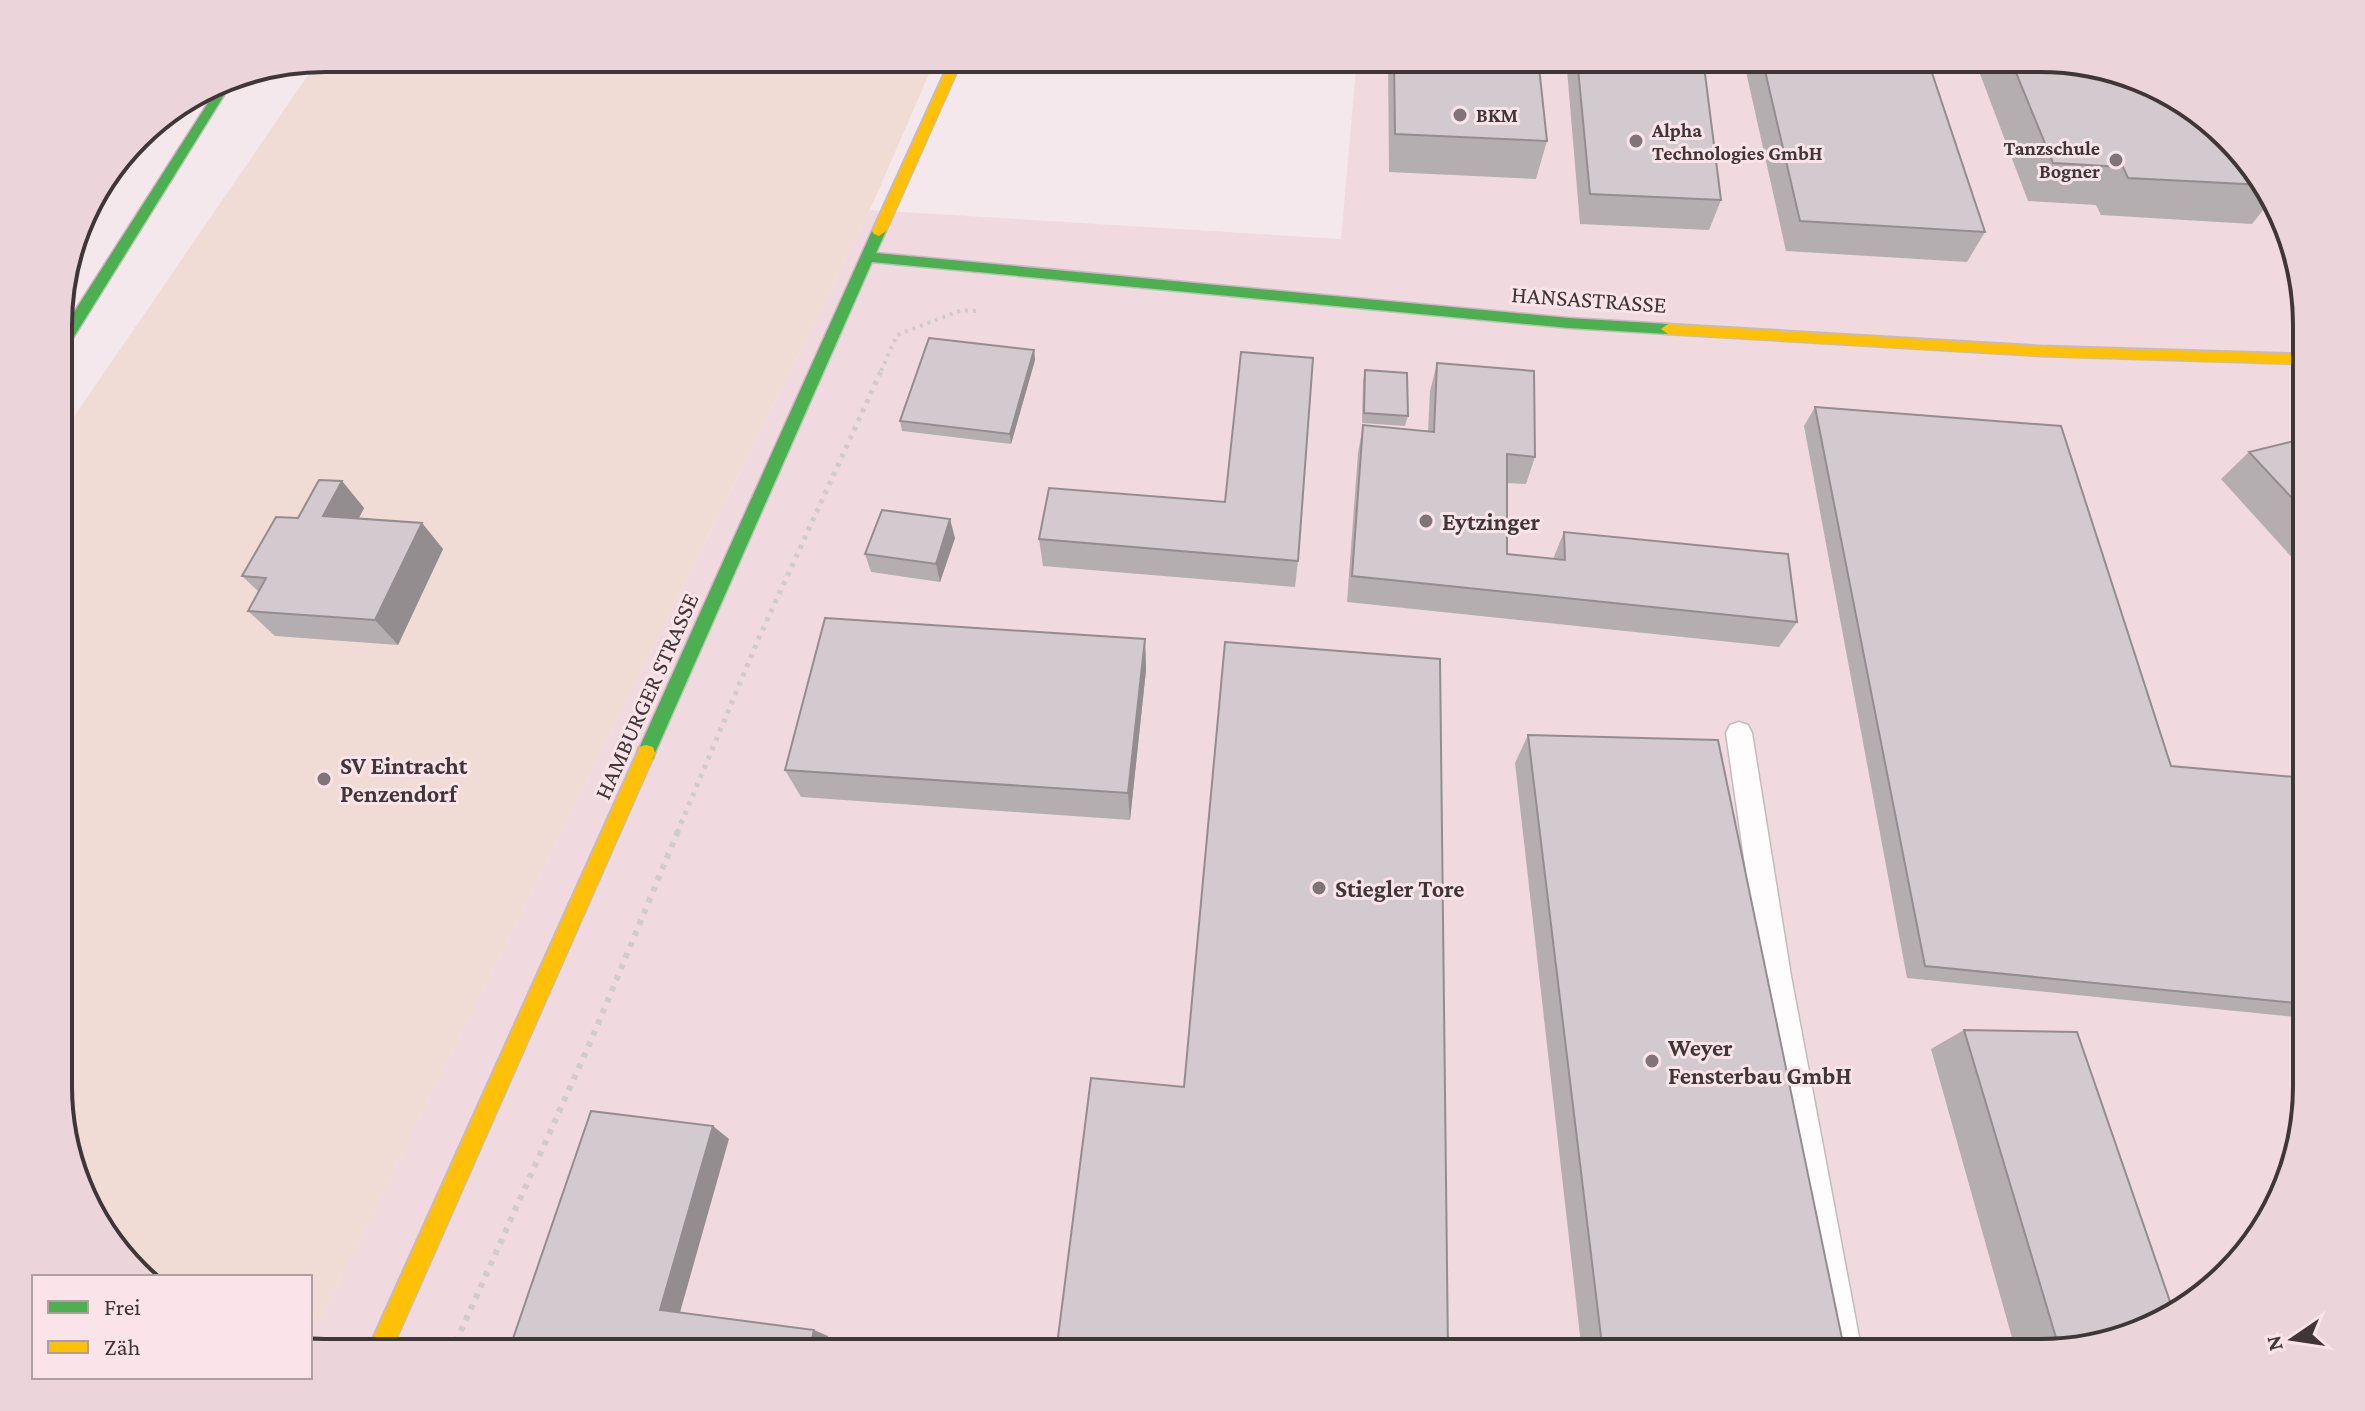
<svg xmlns="http://www.w3.org/2000/svg" width="2365" height="1411" font-family="'Crimson Pro',serif">
<style>
.built{fill:#f0d9df}
.green{fill:#f1dcd5}
.lines{fill:none;stroke-linecap:round;stroke-linejoin:round}
.lane-casing{stroke:#c5bbbe;stroke-width:3}
.fast-casing{stroke:#c5bbbe;stroke-width:3}
.slow-casing{stroke:#c5bbbe;stroke-width:3}
.path-far2{stroke:#d0cbcd;stroke-width:4;stroke-dasharray:3 5;stroke-linecap:butt}
.path-far1{stroke:#d0cbcd;stroke-width:5;stroke-dasharray:4 6;stroke-linecap:butt}
.path{stroke:#d0cbcd;stroke-width:6;stroke-dasharray:5 7;stroke-linecap:butt}
.lane{fill:#fefcfc;fill-rule:evenodd}
.fast{fill:#4caf50;fill-rule:evenodd}
.slow{fill:#ffc107;fill-rule:evenodd}
.wall{fill:#b5aeb1}
.shaded-wall{fill:#938d90}
.building{fill:#d2cace;stroke:#938d90;stroke-width:2}
.poi-dot{fill:#7f7477;stroke:#fae3e9;stroke-width:3}
.labels{text-anchor:middle;dominant-baseline:central;stroke-width:6;stroke-linejoin:round;paint-order:stroke}
.far-poi-label{font-size:20px;font-weight:bold;fill:#3f3638;stroke:#fae3e9;text-anchor:start}
.street-label{font-size:24px;fill:#3f3638;stroke:#fae3e9}
.poi-label{font-size:24px;font-weight:bold;fill:#3f3638;stroke:#fae3e9;text-anchor:start}
.rim{fill:none;stroke:#3f3638;stroke-width:4}
</style>
<rect width="100%" height="100%" fill="#f5e8ec"/>
<path class="built" d="M 1357,58 L 2040,58 L 2271,191 L 2306,307 L 2306,1103 L 2271,1220 L 2174,1317 L 2057,1352 L 325,1353 L 310,1349 L 310,1339 L 870,210 L 1341,239 Z"/>
<path class="green" d="M 325,58 L 936,58 L 870,210 L 310,1339 L 310,1277 L 149,1277 L 103,1234 L 60,1120 L 60,437 L 319,59 Z"/>
<g class="lines">
<defs>
<path id="lane" d="M 1739,722 L 1748,725 L 1752,733 L 1791,976 L 1862,1353 L 1828,1353 L 1761,976 L 1726,733 L 1730,725 Z"/>
<path id="fast" d="M 236,76 L 65,351 L 60,352 L 60,334 L 224,78 Z
M 879,226 L 886,231 L 876,253 L 1569,318 L 1668,324 L 1675,329 L 1668,334 L 1569,328 L 872,262 L 655,753 L 653,759 L 646,761 L 639,759 L 637,753 L 872,231 Z"/>
<path id="slow" d="M 951,58 L 963,58 L 886,231 L 879,236 L 874,234 L 872,231 Z
M 1668,324 L 2041,346 L 2306,354 L 2306,364 L 2041,356 L 1668,334 L 1661,329 Z
M 646,745 L 653,747 L 655,753 L 390,1353 L 366,1353 L 637,753 L 639,747 Z"/>
</defs>
<use href="#lane" class="lane-casing"/>
<use href="#fast" class="fast-casing"/>
<use href="#slow" class="slow-casing"/>
<path class="path-far2" d="M 881,371 L 897,335 L 962,310 L 977,311"/>
<path class="path-far1" d="M 677,833 L 758,640 L 882,369"/>
<path class="path" d="M 451,1353 L 593,1036 L 678,831"/>
<use href="#lane" class="lane"/>
<use href="#fast" class="fast"/>
<use href="#slow" class="slow"/>
</g>
<path class="wall" d="M 1388,58 L 1538,58 L 1547,141 L 1536,179 L 1389,172 Z
M 1566,58 L 1703,58 L 1721,200 L 1709,230 L 1580,224 Z
M 1743,58 L 1927,58 L 1985,232 L 1967,262 L 1786,251 Z
M 1974,58 L 2040,58 L 2174,94 L 2271,191 L 2273,198 L 2252,224 L 2101,215 L 2096,205 L 2028,201 Z
M 1034,350 L 1035,360 L 1011,444 L 902,431 L 900,421 Z
M 1437,363 L 1535,457 L 1526,484 L 1507,483 L 1507,554 L 1553,559 L 1564,532 L 1797,622 L 1779,647 L 1347,602 L 1358,453 L 1363,425 L 1428,432 L 1430,391 Z
M 1365,370 L 1408,416 L 1405,426 L 1362,423 L 1363,380 Z
M 1815,407 L 2171,766 L 2306,778 L 2306,1018 L 1907,978 L 1804,426 Z
M 2306,438 L 2306,573 L 2221,479 L 2249,452 Z
M 342,481 L 364,508 L 359,518 L 422,523 L 443,549 L 398,645 L 275,636 L 248,611 L 259,592 L 242,576 L 298,518 Z
M 955,538 L 940,582 L 871,572 L 865,554 Z
M 1039,539 L 1298,561 L 1295,587 L 1043,566 Z
M 1145,639 L 1146,670 L 1130,820 L 801,797 L 785,770 Z
M 1528,735 L 1845,1353 L 1582,1353 L 1515,763 Z
M 1964,1030 L 2174,1317 L 2057,1352 L 2016,1352 L 1931,1049 Z"/>
<path class="shaded-wall" d="M 1034,350 L 1035,360 L 1011,444 L 1010,434 Z
M 342,481 L 364,508 L 346,543 L 323,516 Z
M 950,519 L 955,538 L 940,582 L 936,564 Z
M 422,523 L 443,549 L 398,645 L 375,620 Z
M 1145,639 L 1146,670 L 1130,820 L 1128,793 Z
M 713,1126 L 729,1139 L 679,1316 L 660,1310 Z
M 814,1330 L 828,1336 L 825,1353 L 809,1353 Z"/>
<path class="building" d="M 1394,58 L 1538,58 L 1547,141 L 1395,134 Z
M 1577,58 L 1703,58 L 1721,200 L 1590,194 Z
M 1762,58 L 1927,58 L 1985,232 L 1800,221 Z
M 2010,58 L 2040,58 L 2174,94 L 2265,185 L 2128,178 L 2123,167 L 2053,163 Z
M 929,338 L 1034,350 L 1010,434 L 900,421 Z
M 1241,352 L 1313,358 L 1298,561 L 1039,539 L 1049,488 L 1225,502 Z
M 1437,363 L 1534,371 L 1535,457 L 1507,454 L 1507,554 L 1565,560 L 1564,532 L 1788,554 L 1797,622 L 1352,576 L 1363,425 L 1434,432 Z
M 1365,370 L 1407,373 L 1408,416 L 1364,413 Z
M 1815,407 L 2061,426 L 2171,766 L 2306,778 L 2306,1004 L 1925,966 Z
M 2306,438 L 2306,513 L 2249,452 Z
M 319,480 L 342,481 L 323,516 L 422,523 L 375,620 L 248,611 L 266,578 L 242,576 L 276,517 L 298,518 Z
M 882,510 L 950,519 L 936,564 L 865,554 Z
M 825,618 L 1145,639 L 1128,793 L 785,770 Z
M 1225,642 L 1440,659 L 1448,1353 L 1056,1353 L 1091,1078 L 1184,1087 Z
M 1528,735 L 1718,740 L 1845,1353 L 1603,1353 Z
M 1964,1030 L 2077,1032 L 2175,1316 L 2174,1317 L 2060,1351 Z
M 591,1111 L 713,1126 L 660,1310 L 814,1330 L 809,1353 L 508,1353 Z"/>
<g class="poi-dot">
<circle cx="1460" cy="115" r="8"/>
<circle cx="1636" cy="141" r="8"/>
<circle cx="2116" cy="160" r="8"/>
<circle cx="1426" cy="521" r="8"/>
<circle cx="324" cy="779" r="8"/>
<circle cx="1319" cy="888" r="8"/>
<circle cx="1652" cy="1061" r="8"/>
</g>
<g class="labels">
<g class="far-poi-label">
<text x="1476" y="115">BKM</text>
<text x="1652" y="130">Alpha<tspan x="1652" dy="23">Technologies GmbH</tspan></text>
<text x="2100" y="148" text-anchor="end">Tanzschule<tspan x="2100" dy="23">Bogner</tspan></text>
</g>
<g class="street-label">
<text transform="translate(1589 299) rotate(4)">HANSASTRASSE</text>
<text transform="translate(646 696) rotate(-66)">HAMBURGER STRASSE</text>
</g>
<g class="poi-label">
<text x="1442" y="521">Eytzinger</text>
<text x="340" y="765">SV Eintracht<tspan x="340" dy="28">Penzendorf</tspan></text>
<text x="1335" y="888">Stiegler Tore</text>
<text x="1668" y="1047">Weyer<tspan x="1668" dy="28">Fensterbau GmbH</tspan></text>
</g>
</g>
<path d="M0 0H2365V1411H0ZM325 72H2040A253 253 0 0 1 2293 325V1086A253 253 0 0 1 2040 1339H325A253 253 0 0 1 72 1086V325A253 253 0 0 1 325 72Z" fill="#ebd5db" fill-rule="evenodd"/>
<path class="rim" d="M325 72H2040A253 253 0 0 1 2293 325V1086A253 253 0 0 1 2040 1339H325A253 253 0 0 1 72 1086V325A253 253 0 0 1 325 72Z"/>
<rect x="32" y="1275" width="280" height="104" fill="#fae3e9" stroke="#af9ea2" stroke-width="2"/>
<rect x="48" y="1301" width="40" height="12" fill="#4caf50" stroke="#af9ea2" stroke-width="2"/>
<text x="104" y="1315" font-size="24" fill="#3f3638">Frei</text>
<rect x="48" y="1341" width="40" height="12" fill="#ffc107" stroke="#af9ea2" stroke-width="2"/>
<text x="104" y="1355" font-size="24" fill="#3f3638">Zäh</text>
<g transform="translate(2293 1339) rotate(257)" stroke="#fae3e9" stroke-width="6" paint-order="stroke">
<path d="M0-6L14 30L0 20L-14 30Z" fill="#3f3638"/>
<text y="-12" font-size="22" font-weight="bold" text-anchor="middle" fill="#3f3638">N</text>
</g>
</svg>
